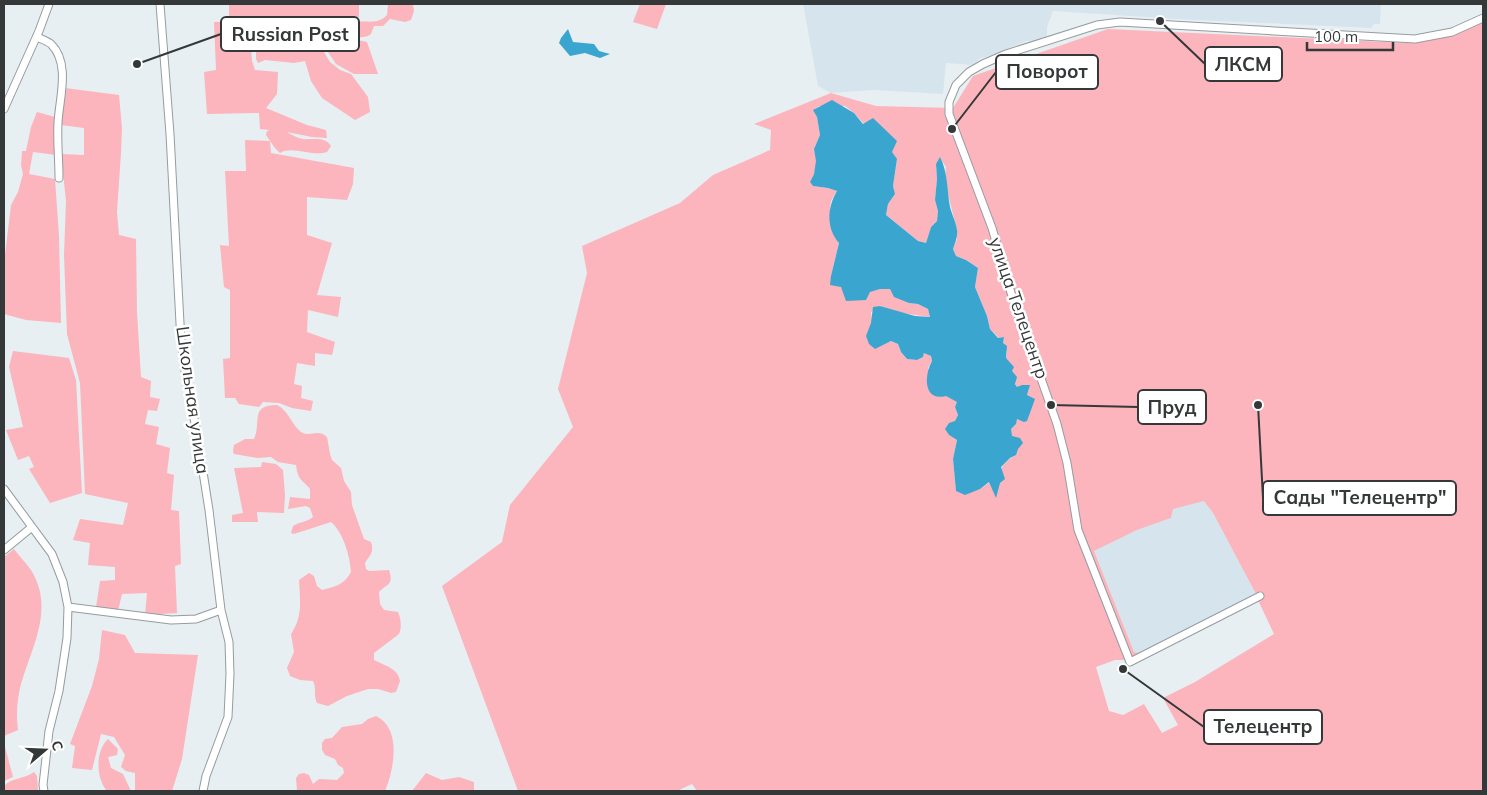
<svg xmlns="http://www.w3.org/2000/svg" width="1487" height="795" font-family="Mulish,sans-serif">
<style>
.built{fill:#d6e5ed}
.green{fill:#fcb4bd;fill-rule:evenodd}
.water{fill:#3aa6d0}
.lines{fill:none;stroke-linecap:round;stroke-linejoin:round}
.minor-casing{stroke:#959ca0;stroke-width:9}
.minor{stroke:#fff;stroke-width:7}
.labels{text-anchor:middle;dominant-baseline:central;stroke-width:5;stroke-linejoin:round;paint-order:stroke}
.street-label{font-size:18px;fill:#353839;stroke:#fff}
.leader{fill:none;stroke:#353839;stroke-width:2}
.callout-dot{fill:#353839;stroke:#fff;stroke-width:2}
.callout{fill:#fff;stroke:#353839;stroke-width:2}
.callout-label{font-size:19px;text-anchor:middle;font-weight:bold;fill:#353839}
</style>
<rect width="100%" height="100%" fill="#e7eff2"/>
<path class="built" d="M 803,4 L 1381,4 L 1380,24 L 1374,24 L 1371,28 L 1176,19 L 1053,11 L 1047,27 L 1047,37 L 1036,41 L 1026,41 L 991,56 L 981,58 L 973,65 L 946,63 L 943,94 L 873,90 L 831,93 L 818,86 Z
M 1204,500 L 1213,513 L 1256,594 L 1139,653 L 1134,652 L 1094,551 L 1137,530 L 1171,518 L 1172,509 Z"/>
<path class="green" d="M 229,4 L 359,4 L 359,17 L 346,23 L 332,20 L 330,34 L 367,42 L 378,74 L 354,74 L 336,64 L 324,46 L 309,30 L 276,29 L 276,44 L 251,45 L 252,61 L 255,70 L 278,72 L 277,94 L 266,108 L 307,125 L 326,130 L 327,138 L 312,137 L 287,132 C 292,135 297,138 303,139 C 312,140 325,136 331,146 L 327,152 C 311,157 292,145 280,153 C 274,148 271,142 266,135 L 267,131 L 270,130 L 260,129 L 259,113 L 207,114 L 204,72 L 216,70 L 214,22 L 229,22 Z
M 388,4 L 413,4 L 414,11 L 411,20 L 405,22 L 390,19 L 383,26 L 374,26 L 371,34 C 363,40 352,37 345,31 C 358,12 373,30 387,15 Z
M 640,4 L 666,4 L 657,29 L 633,22 Z
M 1483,21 L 1483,791 L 697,791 L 692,784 L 677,791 L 518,791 L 442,586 L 502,542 L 510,505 L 573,427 L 558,389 L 587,273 L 582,246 L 680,203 L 713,175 L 770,150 L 771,130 L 754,124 L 831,93 L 876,106 L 953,108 L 973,76 L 1108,29 L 1406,43 L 1453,36 ZM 819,106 L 845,106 L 854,113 L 897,160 L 893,186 L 895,194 L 888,204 L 886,215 L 918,241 L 926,243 L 931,227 L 937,221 L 938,211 L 935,200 L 937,179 L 936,165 L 940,158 L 946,167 L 945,178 L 949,198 L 957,230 L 957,239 L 953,249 L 956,256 L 966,260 L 978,268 L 975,287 L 987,316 L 990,329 L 999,338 L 1004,337 L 1003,343 L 1007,352 L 1006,358 L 1017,388 L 1029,389 L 1027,395 L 1031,398 L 1022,420 L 1016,419 L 1016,424 L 1011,429 L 1011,437 L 1016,455 C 1002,462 998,474 992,488 L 990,482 L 980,489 L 956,491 L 953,459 L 957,440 L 949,435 L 958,415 L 955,407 L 958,402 L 946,396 L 928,368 L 932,361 L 931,356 L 924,352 L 923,357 L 917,360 L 907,359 L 901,352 L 898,344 L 891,341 L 875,348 L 871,312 L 880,306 L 902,313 L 930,317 L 928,309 L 918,304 L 909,303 L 890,289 L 880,289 L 845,295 L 841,287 L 831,276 L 839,243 C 832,234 828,214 831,202 C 832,198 835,194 837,191 L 828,188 L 813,186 L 810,182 L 814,174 L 817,161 L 814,149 L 820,135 L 817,117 L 814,110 ZM 1204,501 L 1213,513 L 1256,594 L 1139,653 L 1134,652 L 1094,551 L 1137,530 L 1171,518 L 1173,509 ZM 1258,600 L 1274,634 L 1195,682 L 1163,698 L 1178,725 L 1162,733 L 1144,704 L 1123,715 L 1109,711 L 1096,667 L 1115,660 L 1139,660 Z
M 285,33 L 306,35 L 321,47 L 330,62 L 340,70 L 351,74 L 368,97 L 370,112 L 355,120 L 322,98 L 311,81 L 305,61 L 294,63 L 265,60 L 258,63 L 256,59 L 256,49 L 276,48 L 280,41 L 280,36 Z
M 65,88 L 119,95 L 122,128 L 121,153 L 117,212 L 119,235 L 136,239 L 137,312 L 141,377 L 151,381 L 150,397 L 160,399 L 157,411 L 148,410 L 145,424 L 159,427 L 156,444 L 170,448 L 167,473 L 174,475 L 171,510 L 179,511 L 181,564 L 175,566 L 177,613 L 145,615 L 147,593 L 122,594 L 118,611 L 96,607 L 100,581 L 115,580 L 115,567 L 88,565 L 90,543 L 73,540 L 80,519 L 123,525 L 128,503 L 85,494 L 80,383 L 67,334 L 64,255 L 66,201 L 61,154 L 84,155 L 84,128 L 61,125 Z
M 37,112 L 55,117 L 54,131 L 56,155 L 33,152 L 29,174 L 55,179 L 59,236 L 61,323 L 26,320 L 4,314 L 4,263 L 11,205 L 18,192 L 23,174 L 21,165 L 22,151 L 26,151 L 31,127 Z
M 245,140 L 270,141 L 271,153 L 354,168 L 353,184 L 347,200 L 307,197 L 307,235 L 332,243 L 317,295 L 341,297 L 338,317 L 308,310 L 307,332 L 335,342 L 332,355 L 315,353 L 315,366 L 297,363 L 294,384 L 302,386 L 301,398 L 313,401 L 311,411 L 292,408 L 279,403 L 263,402 L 259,407 L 239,404 L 235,398 L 225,398 L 223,359 L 230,358 L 230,290 L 224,287 L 220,245 L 229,246 L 225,171 L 246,171 Z
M 13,351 L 69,358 L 76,380 L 82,493 L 50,503 L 29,469 L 34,467 L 29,456 L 18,460 L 6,430 L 23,427 L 9,367 Z
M 277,405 C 289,411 291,424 301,432 C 311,438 317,428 327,437 L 330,454 L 332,460 L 341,468 L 344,481 L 351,492 L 352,505 L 364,539 L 371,542 C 374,552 371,554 365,563 L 366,569 L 369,571 L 389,570 C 394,586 387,583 379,592 L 380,604 L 384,610 L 398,612 C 401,619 402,627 399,634 L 374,653 L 374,660 C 385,666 398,668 400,681 L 396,692 L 391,693 L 378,689 L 368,689 L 347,696 L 328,706 L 317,703 C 313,695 317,689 313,681 L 300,680 L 290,676 L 287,668 L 294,652 L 291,634 C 303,617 300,600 299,580 L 309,573 L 314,576 L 317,586 L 322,590 C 335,587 345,584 351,572 C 350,556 343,532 331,522 L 294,534 L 291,533 L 293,526 C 299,522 307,522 313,517 L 310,508 L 306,506 L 288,509 L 290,497 L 310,499 L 310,489 C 302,479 298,481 296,465 L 278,462 L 271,457 L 257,458 L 234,454 L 233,451 L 234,445 L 245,439 L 254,439 C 262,422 249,405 277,405 Z
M 262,462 L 276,464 L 283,470 L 285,495 L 284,513 L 257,512 L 258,522 L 232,522 L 232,515 L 243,513 L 234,468 L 261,467 Z
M 14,549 C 19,556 26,563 31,570 C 55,609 32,646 21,684 C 17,699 16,715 18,730 L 4,736 L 4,557 Z
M 102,630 L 125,635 L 135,653 L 198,655 L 182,759 L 172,791 L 135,791 L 135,773 L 126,771 L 121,767 L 125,755 L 114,737 L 101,734 L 92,770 L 72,768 L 75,746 L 70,744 L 92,686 L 99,659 Z
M 376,716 C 402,728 394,770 385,791 L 297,791 L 296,778 L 299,774 L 304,773 L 309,775 L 313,784 L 319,779 L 337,780 L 344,773 L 343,768 L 338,765 L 335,759 L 325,755 L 322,750 L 322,743 L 325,739 L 332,738 L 342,727 L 362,724 L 368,719 Z
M 108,739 L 118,749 L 117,755 L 108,757 L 111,768 L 123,774 L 131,791 L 107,791 C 96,778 95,751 108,739 Z
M 4,743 L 13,777 L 4,781 Z
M 34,772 L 37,776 L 38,791 L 4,791 L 4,786 C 12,777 23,780 34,772 Z
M 426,773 L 442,780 L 459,777 L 474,782 L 474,791 L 412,791 Z"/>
<path class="water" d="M 568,29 L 573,42 L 594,44 L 599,51 L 610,54 L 600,58 L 585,53 L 570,56 L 559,43 L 561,38 Z
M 832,100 L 854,113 L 863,124 L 873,118 L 897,141 L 892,152 L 897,159 L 893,186 L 895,194 L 888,204 L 886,215 L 918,241 L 926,243 L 931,227 L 937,221 L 938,211 L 935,200 L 937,179 L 936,164 L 940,157 C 948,172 947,191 950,207 C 952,215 956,222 957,230 C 958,237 955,243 953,249 L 956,256 L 966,260 L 978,268 L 975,287 L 987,316 L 990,329 L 998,338 L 1004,337 L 1003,343 L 1007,346 L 1006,358 L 1014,367 L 1012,371 L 1017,377 L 1015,384 L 1017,387 L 1022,385 L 1030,385 L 1027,395 L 1035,399 L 1027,421 L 1024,422 L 1017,419 L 1016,424 L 1011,429 L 1012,436 L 1020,438 L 1023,443 L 1018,449 L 1016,455 L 1010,458 L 1001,467 L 1005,479 L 1000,483 L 996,498 L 989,482 L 980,489 L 965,495 L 956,491 L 953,459 L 957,440 L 949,435 L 945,429 L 949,423 L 955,421 L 958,415 L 955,407 L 957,402 L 946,396 C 923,402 924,375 932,361 L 931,356 L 924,353 L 923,357 L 917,360 L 907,359 L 901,352 L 898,344 L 891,341 L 875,349 L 869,344 L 866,336 L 871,323 L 873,307 L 880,306 L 915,316 L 930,317 L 928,309 L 918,304 L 909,303 L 894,297 L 890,289 L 880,289 L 870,292 L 866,300 L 846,301 L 841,287 L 830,285 L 831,276 L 839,243 C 826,228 827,208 837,191 L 828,188 L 813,186 L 810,182 L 814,174 L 816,161 L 814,149 L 820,135 L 817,117 L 813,110 Z"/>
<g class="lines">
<defs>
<path id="minor" d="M 160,4 L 170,134 L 181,342 L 187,385 L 196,428 L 209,510 L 221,610 L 229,642 L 230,674 L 228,717 L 206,776 L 203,791
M 37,37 C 41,39 47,41 51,44 C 71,64 59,99 58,123 C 57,141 59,160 59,178
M 4,109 L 39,31 L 49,4
M 4,489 L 52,554 L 63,582 L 68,607 L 67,638 L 59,691 L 49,731 L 43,785 L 44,791
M 4,550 L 32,527
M 1260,596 L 1130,662 L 1078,530 L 1067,463 L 1057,424 L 1012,296 L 992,228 L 949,114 L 949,102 L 956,85 L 969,72 L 983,64 L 1006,54 L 1097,25 L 1120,22 L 1415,39 L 1452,32 L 1483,18
M 68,607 L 171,620 L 196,619 L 221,610"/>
</defs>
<use href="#minor" class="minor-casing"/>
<use href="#minor" class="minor"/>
</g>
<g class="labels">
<g class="street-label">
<text transform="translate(1019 308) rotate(71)">улица Телецентр</text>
<text transform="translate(193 400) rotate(82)">Школьная улица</text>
</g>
</g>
<path class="leader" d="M137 64L221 34M1160 21L1205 64M952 129L996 72M1051 405L1138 407M1258 405L1263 498M1123 669L1204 727"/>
<g class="callout-dot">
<circle cx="137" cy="64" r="5"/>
<circle cx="1160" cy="21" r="5"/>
<circle cx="952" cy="129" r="5"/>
<circle cx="1051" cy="405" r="5"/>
<circle cx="1258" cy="405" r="5"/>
<circle cx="1123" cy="669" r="5"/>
</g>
<g class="callout">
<rect x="221" y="17" width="138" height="34" rx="5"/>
<rect x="1205" y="47" width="77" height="34" rx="5"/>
<rect x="996" y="55" width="102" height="34" rx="5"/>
<rect x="1138" y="390" width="68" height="34" rx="5"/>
<rect x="1263" y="481" width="193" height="34" rx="5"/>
<rect x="1204" y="710" width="118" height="34" rx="5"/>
</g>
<g class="callout-label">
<text x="290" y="41">Russian Post</text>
<text x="1243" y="71">ЛКСМ</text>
<text x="1047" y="78">Поворот</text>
<text x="1172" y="414">Пруд</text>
<text x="1360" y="504">Сады "Телецентр"</text>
<text x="1263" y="733">Телецентр</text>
</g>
<rect width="1487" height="795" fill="none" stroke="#353839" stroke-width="10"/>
<g transform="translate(45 750) rotate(71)" stroke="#ffffff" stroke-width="4" paint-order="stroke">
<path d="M0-4L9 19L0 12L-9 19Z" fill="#353839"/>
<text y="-8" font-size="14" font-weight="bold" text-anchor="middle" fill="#353839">С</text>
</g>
<path d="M1307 42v8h86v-8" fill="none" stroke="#353839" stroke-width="2.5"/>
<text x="1314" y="42" font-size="15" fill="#353839" stroke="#ffffff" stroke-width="4" paint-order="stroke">100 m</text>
</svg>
